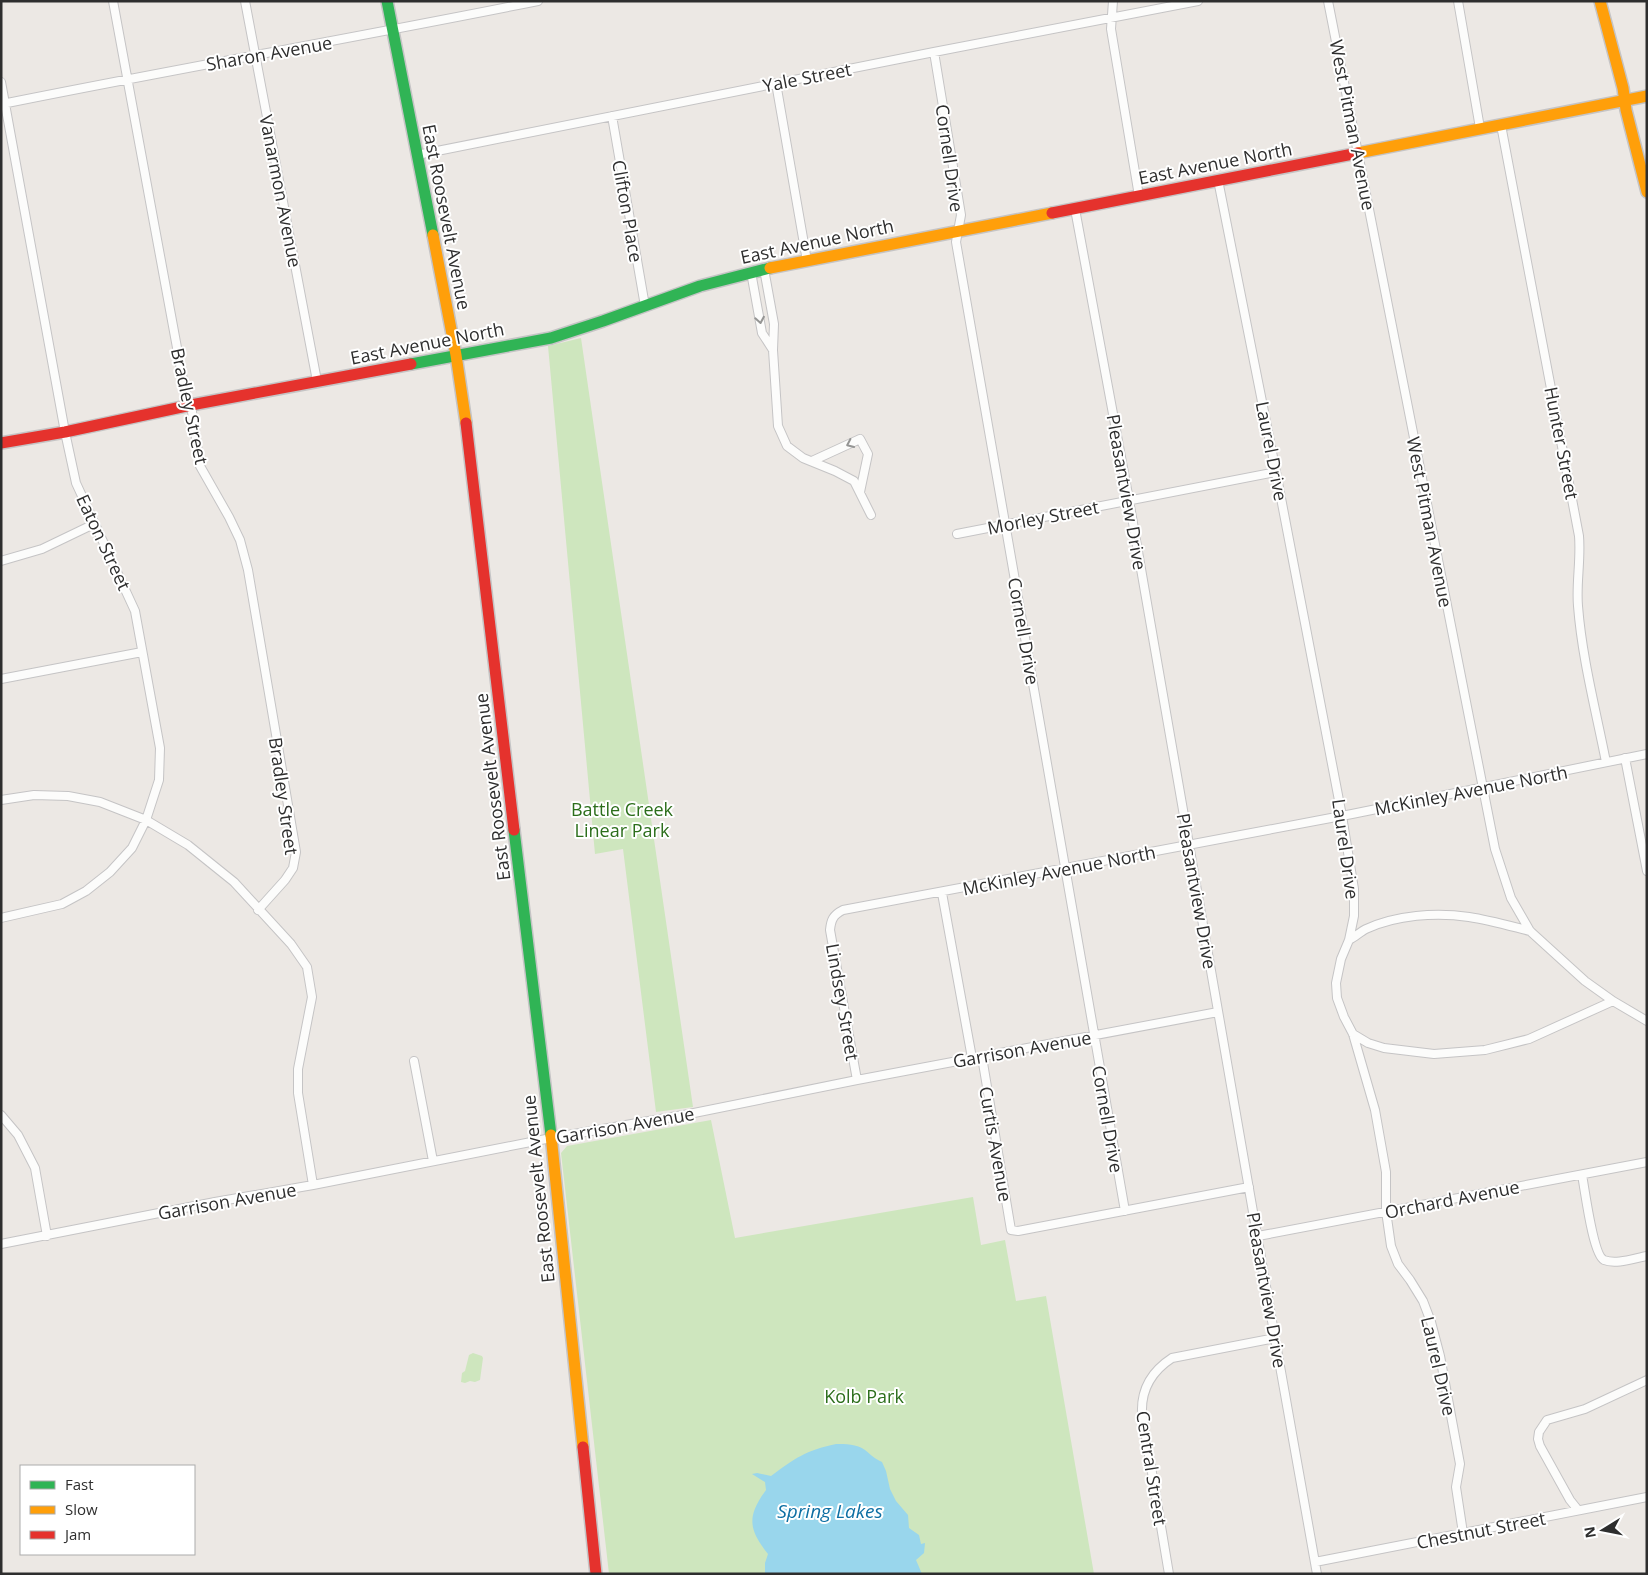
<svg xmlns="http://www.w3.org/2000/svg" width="1648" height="1575" font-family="'Open Sans',sans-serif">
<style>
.green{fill:#cee6be}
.water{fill:#99d6ec}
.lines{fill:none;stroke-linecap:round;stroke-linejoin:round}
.street-casing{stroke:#c5c4c5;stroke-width:10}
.fast-casing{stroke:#c5c4c5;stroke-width:14}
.slow-casing{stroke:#c5c4c5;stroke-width:14}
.jam-casing{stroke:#c5c4c5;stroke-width:14}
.street{stroke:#fcfcfb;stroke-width:8}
.fast{stroke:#30b455;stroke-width:11}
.slow{stroke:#ff9f0a;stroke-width:11}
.jam{stroke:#e5322d;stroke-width:11}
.oneway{stroke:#959594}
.labels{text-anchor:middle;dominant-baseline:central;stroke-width:4;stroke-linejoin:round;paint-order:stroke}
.street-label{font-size:18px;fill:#2e2e2e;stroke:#fff}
.park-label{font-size:18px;fill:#2c6e1b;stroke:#fff}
.water-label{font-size:19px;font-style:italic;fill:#0d6fa3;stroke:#fff}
</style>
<rect width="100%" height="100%" fill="#ece8e4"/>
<path class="green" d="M 581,338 L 693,1107 L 656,1112 L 623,849 L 595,854 L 548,346 Z
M 711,1120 L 735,1238 L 973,1197 L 981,1245 L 1005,1240 L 1016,1301 L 1046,1296 L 1094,1574 L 609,1574 L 561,1153 L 567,1146 Z
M 473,1353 L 482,1356 L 483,1358 L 480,1380 L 475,1382 L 470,1381 L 465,1383 L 461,1382 L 462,1373 L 465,1371 L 469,1355 Z"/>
<path class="water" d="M 836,1444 C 845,1444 857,1444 865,1450 C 871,1455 875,1459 882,1462 L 886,1471 L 890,1489 L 896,1501 L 908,1515 L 909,1528 L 919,1535 L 921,1544 L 925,1543 L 924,1553 L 916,1560 L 922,1574 L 765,1574 L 765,1563 L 768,1554 C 748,1529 747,1516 766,1490 L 765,1482 L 752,1474 L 757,1473 L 771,1476 C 794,1459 806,1450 836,1444 Z"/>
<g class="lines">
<defs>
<path id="street" d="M 113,1 L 185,391 L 191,405 L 200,466 L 229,517 L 240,540 L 248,570 L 296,852 L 293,868 L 285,880 L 258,910
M 245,1 L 317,381
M 1113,1 L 1111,29 L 1139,196
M 1328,1 L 1495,849 L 1511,898 L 1530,931 L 1585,981 L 1613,1001
M 1458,1 L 1480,128
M 934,52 L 961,215 L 956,242 L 1125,1211
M 1,82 L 65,432 L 76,483 L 135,611 L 160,748 L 159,780 L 146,820 L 132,848 L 110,872 L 86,891 L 62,904 L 1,918
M 776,83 L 807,261
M 2,104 C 180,68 359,37 538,1
M 612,116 L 645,306
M 1501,125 L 1579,536 C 1581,560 1576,584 1578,606 C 1582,658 1596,711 1606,762
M 417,155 L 934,52 L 1198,1
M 1218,180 L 1276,472 L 1342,816 L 1354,889 L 1354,916 L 1349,940 L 1341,959 L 1336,983 L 1337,998 L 1344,1017 L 1353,1034 L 1375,1110 L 1386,1172 L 1386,1211 L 1391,1246 L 1398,1264 L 1410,1280 L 1423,1301 L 1431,1322 L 1440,1356 L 1460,1464 L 1456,1487 L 1463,1533
M 1075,209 L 1129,500 L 1275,1338 L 1317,1574
M 751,272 L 762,333 L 773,350 L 774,324 L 764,269
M 773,350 L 778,426 L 787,446 L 803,458 L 835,471 L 854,481 L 871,515
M 812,461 L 860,439 L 868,454 L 860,492
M 957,534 L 1276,472
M 1,561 L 42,549 L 94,524
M 1,679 L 142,652
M 1625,758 L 1647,871
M 1,800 L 34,795 L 68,796 L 100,802 L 146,820 L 188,845 L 234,882 L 291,944 L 307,967 L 312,997 L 298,1069 L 298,1093 L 313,1185
M 942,893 L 972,1058
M 1349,940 C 1355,937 1360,932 1366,929 C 1396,915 1436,912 1469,917 C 1489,920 1510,926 1530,931
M 1353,1034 L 1368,1043 L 1384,1048 L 1434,1054 L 1485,1050 L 1529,1039 L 1613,1001 L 1647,1021
M 982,1057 L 1011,1230 L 1018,1231 L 1249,1187
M 414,1061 L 433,1161
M 857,1080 L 830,930 C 831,920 833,915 843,910 L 1352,814 L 1647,754
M 1,1115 L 18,1135 L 35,1168 L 47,1236
M 1582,1175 C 1585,1190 1593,1255 1604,1260 C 1616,1265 1635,1258 1647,1256
M 1258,1236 L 1647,1162
M 1,1244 L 215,1202 L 313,1185 L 551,1138 L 689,1114 L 857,1080 L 1218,1012
M 1578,1510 L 1570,1500 L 1540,1446 L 1538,1439 L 1539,1432 L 1547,1420 L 1585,1409 L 1647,1380
M 1315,1562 L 1647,1497
M 1169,1574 L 1142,1413 C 1141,1389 1152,1371 1172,1358 L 1275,1338"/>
<path id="fast" d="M 387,1 L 433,235
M 411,364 L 551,338 L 603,321 L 700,286 L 770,268
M 514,830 L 551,1135"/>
<path id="slow" d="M 1600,1 L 1623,88 L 1626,110 L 1647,192
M 1358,153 L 1647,96
M 433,235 L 456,355 L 466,423
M 770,268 L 1052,213
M 551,1135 L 583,1447"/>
<path id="jam" d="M 1052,213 L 1358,153
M 466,423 L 514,830
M 1,443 L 65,432 L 191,405 L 411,364
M 583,1447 L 596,1574"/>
</defs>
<use href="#street" class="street-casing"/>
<use href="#fast" class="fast-casing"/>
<use href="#slow" class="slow-casing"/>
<use href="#jam" class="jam-casing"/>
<use href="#street" class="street"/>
<use href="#fast" class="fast"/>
<use href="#slow" class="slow"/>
<use href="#jam" class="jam"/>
</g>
<defs><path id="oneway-chevron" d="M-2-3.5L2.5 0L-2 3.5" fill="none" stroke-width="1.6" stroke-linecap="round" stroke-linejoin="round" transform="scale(1.25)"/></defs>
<g class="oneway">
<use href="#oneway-chevron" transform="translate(760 320) rotate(80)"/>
<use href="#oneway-chevron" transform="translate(850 444) rotate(155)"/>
</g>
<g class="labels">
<g class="street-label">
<text transform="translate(269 53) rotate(-10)">Sharon Avenue</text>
<text transform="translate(807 77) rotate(-11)">Yale Street</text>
<text transform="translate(1353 125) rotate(79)">West Pitman Avenue</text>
<text transform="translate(950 158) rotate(82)">Cornell Drive</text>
<text transform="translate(1215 163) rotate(-11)">East Avenue North</text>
<text transform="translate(281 191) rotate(79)">Vanarmon Avenue</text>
<text transform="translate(628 211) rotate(80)">Clifton Place</text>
<text transform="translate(447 217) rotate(79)">East Roosevelt Avenue</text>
<text transform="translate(817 241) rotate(-12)">East Avenue North</text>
<text transform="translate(427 343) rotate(-11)">East Avenue North</text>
<text transform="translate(190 406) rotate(78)">Bradley Street</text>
<text transform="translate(1562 443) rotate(79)">Hunter Street</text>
<text transform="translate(1272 451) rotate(79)">Laurel Drive</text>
<text transform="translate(1127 492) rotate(80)">Pleasantview Drive</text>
<text transform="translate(1043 517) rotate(-11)">Morley Street</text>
<text transform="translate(1430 522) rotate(79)">West Pitman Avenue</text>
<text transform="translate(104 542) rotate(65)">Eaton Street</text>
<text transform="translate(1024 631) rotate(80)">Cornell Drive</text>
<text transform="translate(492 787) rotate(-97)">East Roosevelt Avenue</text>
<text transform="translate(1471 790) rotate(-11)">McKinley Avenue North</text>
<text transform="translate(284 796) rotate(82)">Bradley Street</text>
<text transform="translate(1346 849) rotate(82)">Laurel Drive</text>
<text transform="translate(1059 870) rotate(-11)">McKinley Avenue North</text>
<text transform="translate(1197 891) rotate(80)">Pleasantview Drive</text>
<text transform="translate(843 1002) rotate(80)">Lindsey Street</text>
<text transform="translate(1022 1049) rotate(-10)">Garrison Avenue</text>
<text transform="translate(1108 1119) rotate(80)">Cornell Drive</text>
<text transform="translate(625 1125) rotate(-10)">Garrison Avenue</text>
<text transform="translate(996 1144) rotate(80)">Curtis Avenue</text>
<text transform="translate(538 1189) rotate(-96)">East Roosevelt Avenue</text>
<text transform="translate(1452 1199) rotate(-11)">Orchard Avenue</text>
<text transform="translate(227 1201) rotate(-10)">Garrison Avenue</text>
<text transform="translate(1267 1290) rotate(80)">Pleasantview Drive</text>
<text transform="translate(1439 1366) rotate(77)">Laurel Drive</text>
<text transform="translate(1152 1468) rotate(81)">Central Street</text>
<text transform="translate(1481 1530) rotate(-11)">Chestnut Street</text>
</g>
<g class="park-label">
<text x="622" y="809">Battle Creek<tspan x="622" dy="21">Linear Park</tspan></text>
<text x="864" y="1396">Kolb Park</text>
</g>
<g class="water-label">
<text x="830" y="1511">Spring Lakes</text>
</g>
</g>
<rect width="1648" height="1575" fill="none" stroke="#2e2e2e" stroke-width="5"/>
<rect x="20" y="1465" width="175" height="90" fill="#ffffff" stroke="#ababab"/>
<rect x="30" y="1481" width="25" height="8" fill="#30b455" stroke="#ababab"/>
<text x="65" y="1490" font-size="15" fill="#2e2e2e">Fast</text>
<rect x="30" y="1506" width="25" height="8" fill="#ff9f0a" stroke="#ababab"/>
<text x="65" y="1515" font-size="15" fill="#2e2e2e">Slow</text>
<rect x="30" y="1531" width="25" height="8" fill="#e5322d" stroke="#ababab"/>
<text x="65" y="1540" font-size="15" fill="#2e2e2e">Jam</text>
<g transform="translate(1603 1530) rotate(260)" stroke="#ffffff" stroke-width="4" paint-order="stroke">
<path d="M0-4L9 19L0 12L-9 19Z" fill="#2e2e2e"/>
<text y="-8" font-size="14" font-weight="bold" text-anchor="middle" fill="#2e2e2e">N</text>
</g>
</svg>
